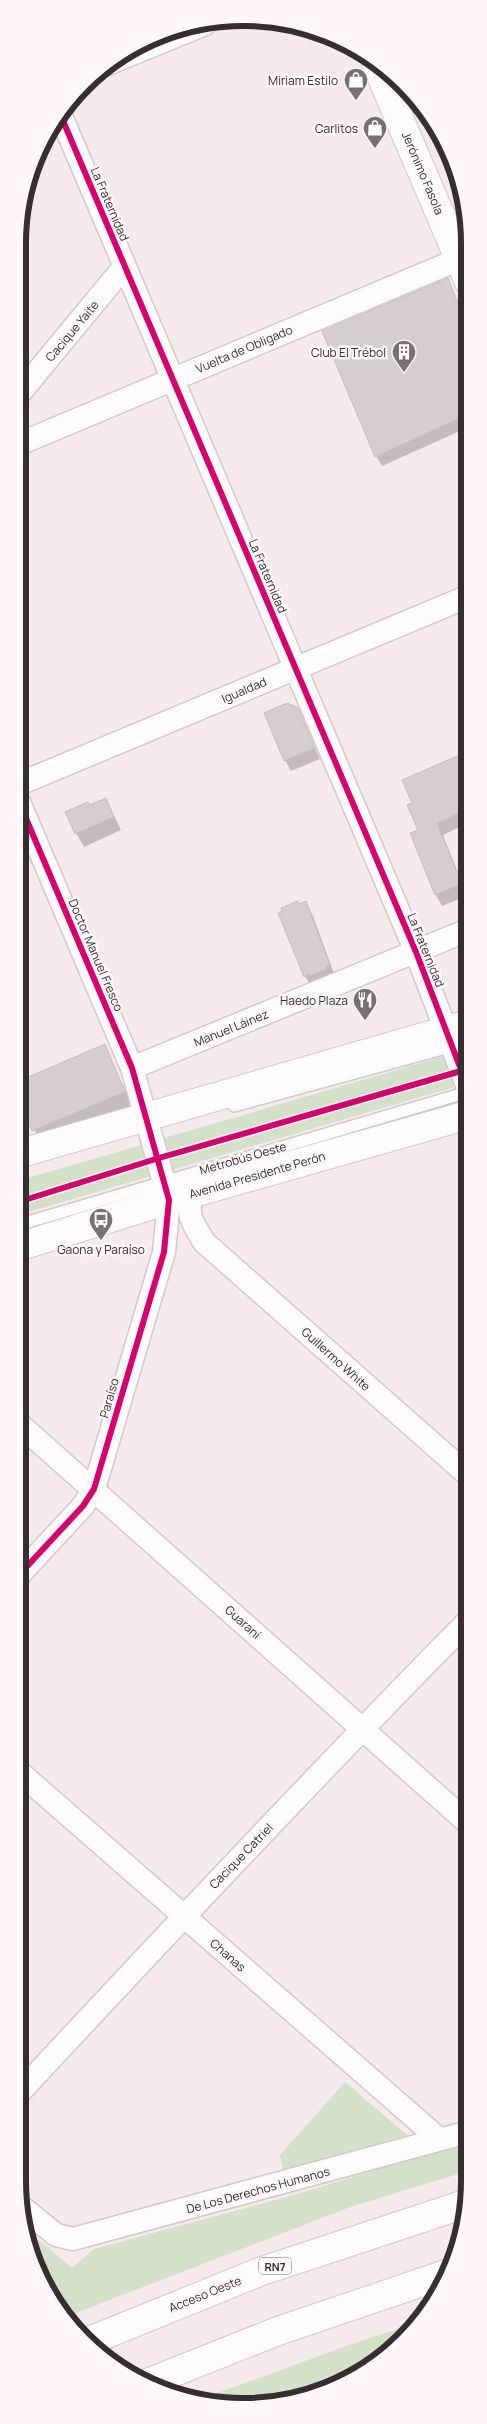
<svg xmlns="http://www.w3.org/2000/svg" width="487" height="2424" font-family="Manrope,sans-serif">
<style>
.green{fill:#d2e1c7}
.shadow{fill:#0003}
.building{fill:#d6cdcf;stroke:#c7bdc0}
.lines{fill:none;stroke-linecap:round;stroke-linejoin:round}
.lane-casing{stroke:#d2c9cb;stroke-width:14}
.street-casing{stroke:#d2c9cb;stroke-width:25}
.secondary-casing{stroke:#d2c9cb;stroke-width:30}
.highway-casing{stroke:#d2c9cb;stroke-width:30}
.lane{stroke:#fefcfc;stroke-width:11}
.street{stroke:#fefcfc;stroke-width:22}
.secondary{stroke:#fefcfc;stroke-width:28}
.highway{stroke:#fefcfc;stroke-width:28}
.cycleway-casing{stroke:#fff7f9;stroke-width:9}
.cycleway{stroke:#d6006c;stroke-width:6}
.labels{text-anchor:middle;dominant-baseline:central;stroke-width:5;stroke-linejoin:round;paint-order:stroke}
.shield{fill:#fff7f9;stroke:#726a6c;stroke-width:1}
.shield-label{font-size:11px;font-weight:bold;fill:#362e30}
.poi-label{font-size:12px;fill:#362e30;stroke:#fff7f9;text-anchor:end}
.street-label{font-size:12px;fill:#362e30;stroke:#fff7f9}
.rim{fill:none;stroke:#362e30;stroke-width:6}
</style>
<rect width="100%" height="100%" fill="#f6eaed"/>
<path class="green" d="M 468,1049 L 468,1083 L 18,1215 L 18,1181 Z
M 345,2082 L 408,2136 L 283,2171 L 280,2155 Z
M 468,2141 L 468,2171 L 353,2206 L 68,2316 L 35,2267 L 28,2231 L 72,2268 L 94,2249 L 301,2193 Z
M 414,2324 L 392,2351 L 316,2395 L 229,2406 L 201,2399 L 363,2340 Z"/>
<path class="shadow" d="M 447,280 L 469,330 L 469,427 L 382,466 L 376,456 Z
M 297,709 L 320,759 L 291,771 L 285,760 Z
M 469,760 L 469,823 L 443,835 L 467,896 L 442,906 L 436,895 L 413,804 Z
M 106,799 L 121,830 L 84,847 L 76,833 L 89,807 Z
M 305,902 L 313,916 L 336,979 L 313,990 L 305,976 L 299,905 Z
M 104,1045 L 132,1105 L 41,1144 L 19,1093 L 19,1082 Z"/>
<path class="building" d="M 448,278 L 469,331 L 469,414 L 375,457 L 322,331 Z
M 287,703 L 298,708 L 315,748 L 284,761 L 264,713 Z
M 469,751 L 469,809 L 437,823 L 462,884 L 435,895 L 410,833 L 418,830 L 407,805 L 412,803 L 402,780 Z
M 106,798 L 114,817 L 75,834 L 65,812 L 88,802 L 89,805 Z
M 298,901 L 299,904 L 306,901 L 330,965 L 326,967 L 327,969 L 310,976 L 309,974 L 304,977 L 278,913 L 282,911 L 281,908 Z
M 105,1044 L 125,1092 L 32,1131 L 19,1097 L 19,1081 Z"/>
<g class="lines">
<defs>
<path id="lane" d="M 234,1106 L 468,1042
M 18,1225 L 468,1092"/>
<path id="street" d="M 105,65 L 205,24
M 61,116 L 416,952 L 468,1088
M 19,394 L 124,267
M 19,444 L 469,255
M 19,784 L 469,596
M 132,1068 L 468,930
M 192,1194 C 186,1216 193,1223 204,1242 L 468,1475
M 18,1423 L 468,1823
M 18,1576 L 83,1506 L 94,1489 L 164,1252 L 169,1200 L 132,1068 L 19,802
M 18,1771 L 439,2139
M 18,2094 C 166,1935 315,1776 468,1621
M 23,2208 L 56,2235 L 73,2239 L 468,2132"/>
<path id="secondary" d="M 376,64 L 469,282
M 18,1154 L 468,1024
M 18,1247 L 169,1200 L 468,1115"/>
<path id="highway" d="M 87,2342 L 262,2271 L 468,2203
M 147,2383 L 278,2331 L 446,2274"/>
</defs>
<use href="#lane" class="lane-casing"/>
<use href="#street" class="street-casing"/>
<use href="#secondary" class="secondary-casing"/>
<use href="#highway" class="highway-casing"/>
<use href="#lane" class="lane"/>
<use href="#street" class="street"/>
<use href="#secondary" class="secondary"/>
<use href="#highway" class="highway"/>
<defs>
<path id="cycleway" d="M 61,116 L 416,952 L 468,1088
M 18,1202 L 159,1158 L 468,1069
M 18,1576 L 83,1506 L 94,1489 L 164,1252 L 169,1200 L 132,1068 L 19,802"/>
</defs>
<use href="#cycleway" class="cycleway-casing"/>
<use href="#cycleway" class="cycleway"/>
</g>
<defs>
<symbol id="shop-pin" viewBox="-11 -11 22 30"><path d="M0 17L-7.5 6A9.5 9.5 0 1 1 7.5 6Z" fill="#797072" stroke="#fff7f9"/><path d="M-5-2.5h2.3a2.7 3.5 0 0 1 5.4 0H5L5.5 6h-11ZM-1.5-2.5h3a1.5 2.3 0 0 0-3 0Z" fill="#fff"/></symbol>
<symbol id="building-pin" viewBox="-11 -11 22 30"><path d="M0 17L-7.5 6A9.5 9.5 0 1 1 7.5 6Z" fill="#797072" stroke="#fff7f9"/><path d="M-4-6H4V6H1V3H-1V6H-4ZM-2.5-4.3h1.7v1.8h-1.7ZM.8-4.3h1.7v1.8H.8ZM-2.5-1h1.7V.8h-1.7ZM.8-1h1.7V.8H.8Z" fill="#fff"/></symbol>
<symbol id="restaurant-pin" viewBox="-11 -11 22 30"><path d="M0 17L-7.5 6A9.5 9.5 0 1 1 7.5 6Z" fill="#797072" stroke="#fff7f9"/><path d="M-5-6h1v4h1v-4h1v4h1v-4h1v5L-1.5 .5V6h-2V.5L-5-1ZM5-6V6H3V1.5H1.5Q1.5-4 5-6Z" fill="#fff"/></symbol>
<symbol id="bus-pin" viewBox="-11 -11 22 30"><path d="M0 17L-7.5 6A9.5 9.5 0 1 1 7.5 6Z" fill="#797072" stroke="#fff7f9"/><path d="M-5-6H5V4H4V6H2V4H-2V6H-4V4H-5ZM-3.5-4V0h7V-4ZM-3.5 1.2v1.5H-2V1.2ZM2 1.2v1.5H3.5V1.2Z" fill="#fff"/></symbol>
</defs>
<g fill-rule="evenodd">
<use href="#shop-pin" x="342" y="66" width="28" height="38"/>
<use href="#shop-pin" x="361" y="114" width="28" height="38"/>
<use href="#building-pin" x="390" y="338" width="28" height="38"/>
<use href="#restaurant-pin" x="351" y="986" width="28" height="38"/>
<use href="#bus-pin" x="87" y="1206" width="28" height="38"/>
</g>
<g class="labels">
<rect class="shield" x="259" y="2257.5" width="32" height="17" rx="4"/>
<g class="shield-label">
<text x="275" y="2266">RN7</text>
</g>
<g class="poi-label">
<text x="338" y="80">Miriam Estilo</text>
<text x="358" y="128">Carlitos</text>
<text x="386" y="352">Club El Trébol</text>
<text x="348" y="1000">Haedo Plaza</text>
<text x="101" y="1249" text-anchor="middle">Gaona y Paraíso</text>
</g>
<g class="street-label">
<text transform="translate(423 173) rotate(67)">Jerónimo Fasola</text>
<text transform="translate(110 204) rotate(67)">La Fraternidad</text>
<text transform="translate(72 331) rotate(-50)">Cacique Yaite</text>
<text transform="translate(244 349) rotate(-23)">Vuelta de Obligado</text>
<text transform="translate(268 576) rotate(67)">La Fraternidad</text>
<text transform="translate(244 690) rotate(-23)">Igualdad</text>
<text transform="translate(426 950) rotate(68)">La Fraternidad</text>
<text transform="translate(96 955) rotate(67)">Doctor Manuel Fresco</text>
<text transform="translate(231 1028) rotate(-22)">Manuel Láinez</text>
<text transform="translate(243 1158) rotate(-16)">Metrobús Oeste</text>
<text transform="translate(257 1175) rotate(-16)">Avenida Presidente Perón</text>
<text transform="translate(336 1359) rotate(42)">Guillermo White</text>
<text transform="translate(109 1398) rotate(-74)">Paraíso</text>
<text transform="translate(243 1622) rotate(42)">Guaraní</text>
<text transform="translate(241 1856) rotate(-46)">Cacique Catriel</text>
<text transform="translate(228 1955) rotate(41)">Chanas</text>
<text transform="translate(258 2190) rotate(-15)">De Los Derechos Humanos</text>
<text transform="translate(205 2294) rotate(-22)">Acceso Oeste</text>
</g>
</g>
<path d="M0 0H487V2424H0ZM243 26H244A217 217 0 0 1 461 243V2181A217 217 0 0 1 244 2398H243A217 217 0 0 1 26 2181V243A217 217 0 0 1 243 26Z" fill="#fff7f9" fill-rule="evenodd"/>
<path class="rim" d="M243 26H244A217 217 0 0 1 461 243V2181A217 217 0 0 1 244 2398H243A217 217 0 0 1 26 2181V243A217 217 0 0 1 243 26Z"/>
</svg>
